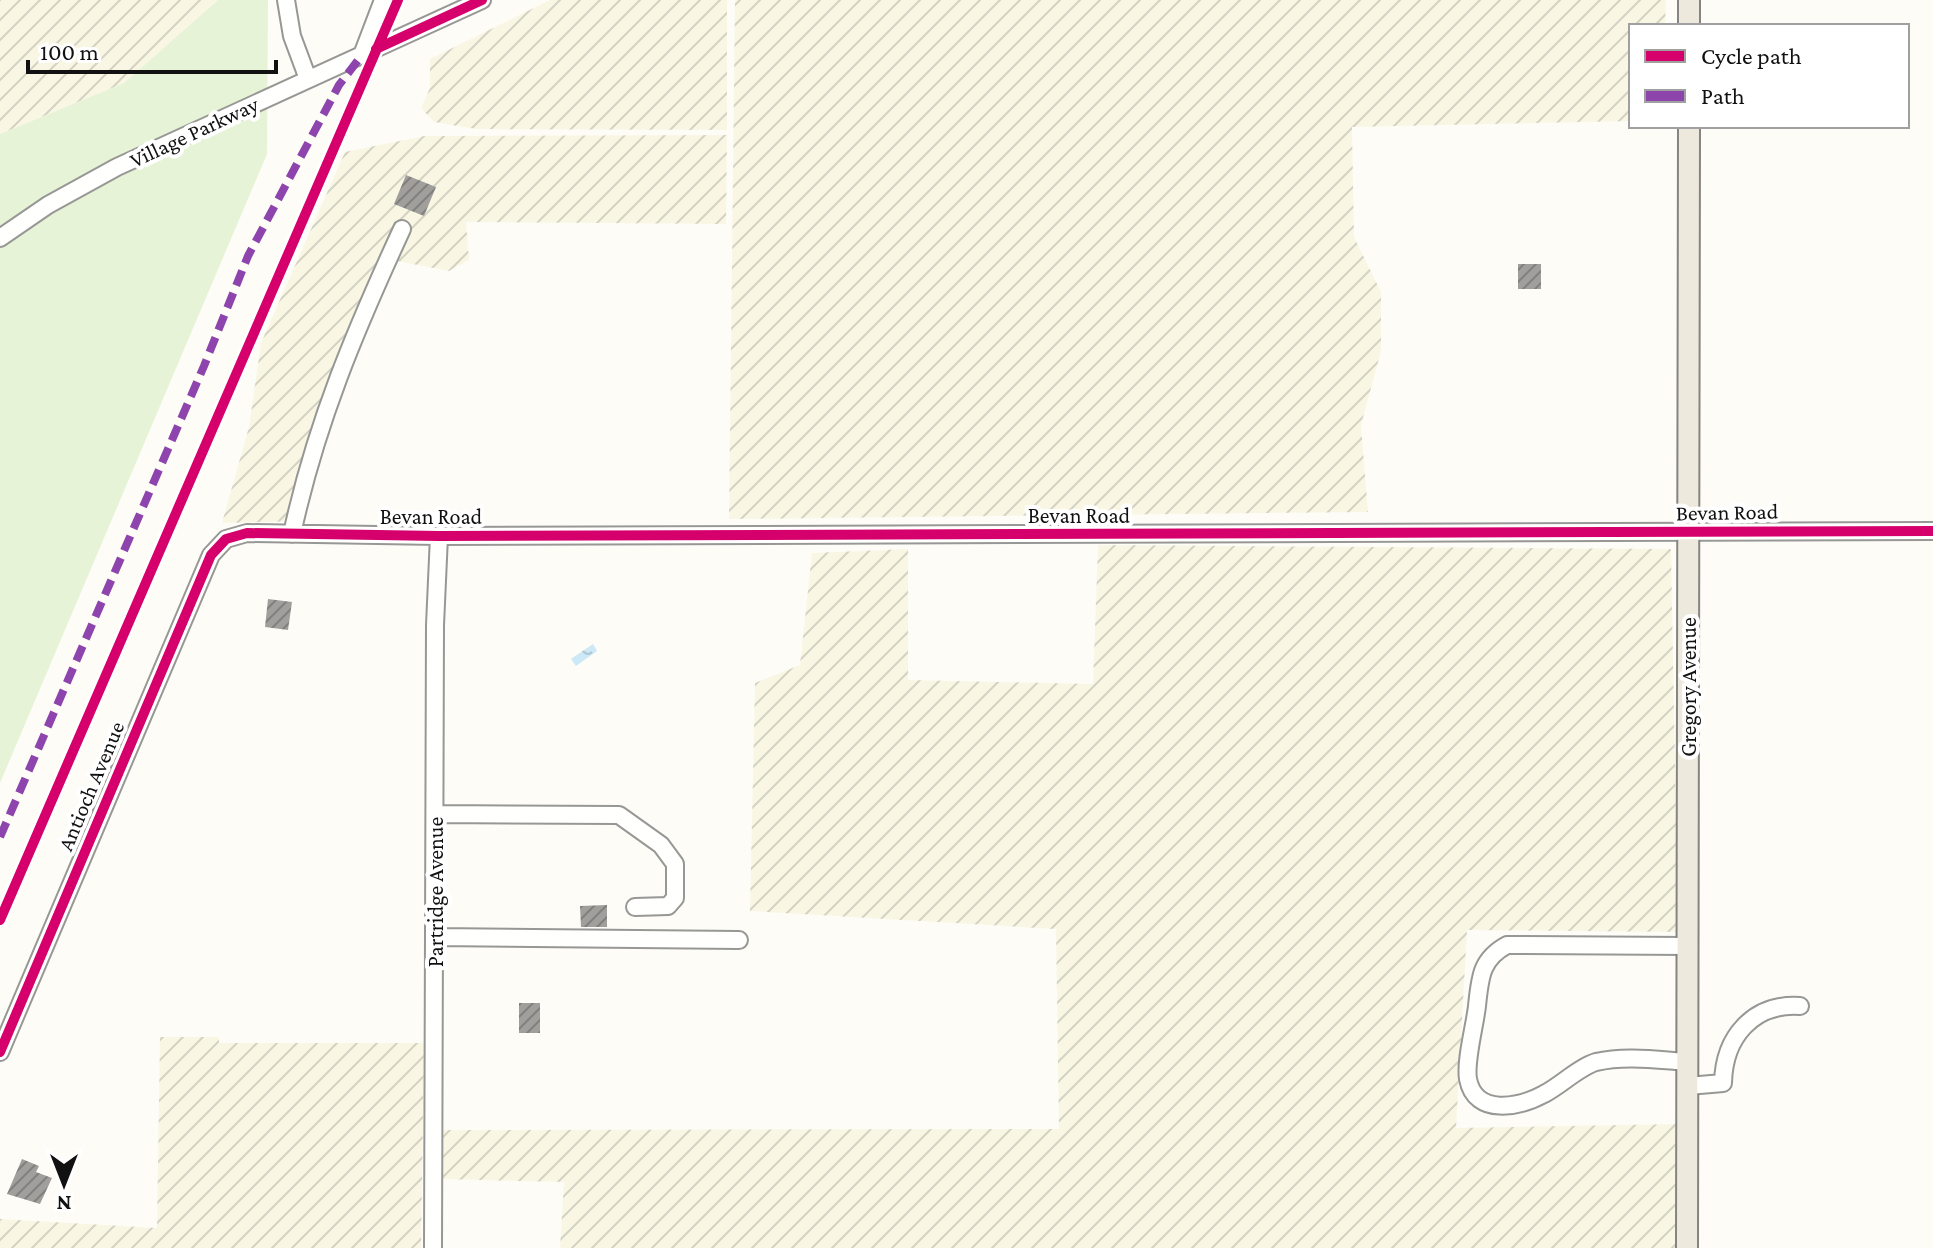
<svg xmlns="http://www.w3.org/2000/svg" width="1933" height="1248" font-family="'Crimson Pro',serif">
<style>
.farmland{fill:url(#farmland-furrows)}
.grass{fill:#e7f3d7}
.water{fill:url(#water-ripples)}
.building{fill:url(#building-hatch)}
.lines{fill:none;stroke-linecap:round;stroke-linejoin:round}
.minor-casing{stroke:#979795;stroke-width:20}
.major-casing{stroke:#858482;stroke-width:24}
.minor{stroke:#fffffe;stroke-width:16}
.major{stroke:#ede9dc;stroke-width:20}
.quiet{stroke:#8e44ad;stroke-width:8;stroke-dasharray:16 8;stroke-linecap:butt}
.cycleway-casing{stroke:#fff;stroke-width:15}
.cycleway{stroke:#d6006c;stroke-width:10}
.labels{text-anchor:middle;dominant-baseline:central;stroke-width:8;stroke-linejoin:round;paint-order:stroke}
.street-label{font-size:22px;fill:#111;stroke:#fff}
</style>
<defs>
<pattern id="farmland-furrows" width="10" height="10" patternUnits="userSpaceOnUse" patternTransform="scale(2)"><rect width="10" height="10" fill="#f9f7e4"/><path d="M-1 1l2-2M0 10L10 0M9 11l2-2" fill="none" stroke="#d4d3c3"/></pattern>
<pattern id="water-ripples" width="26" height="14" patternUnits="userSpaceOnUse" patternTransform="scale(2)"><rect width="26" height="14" fill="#cde8f7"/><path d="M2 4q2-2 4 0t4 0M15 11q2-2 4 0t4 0" fill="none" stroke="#afc6d3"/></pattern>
<pattern id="building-hatch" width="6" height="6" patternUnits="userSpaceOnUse" patternTransform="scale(2)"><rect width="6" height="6" fill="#a19f9c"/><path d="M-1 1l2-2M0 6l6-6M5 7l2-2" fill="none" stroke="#82807e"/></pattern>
</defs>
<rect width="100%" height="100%" fill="#fdfcf7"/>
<path class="farmland" d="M 0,0 L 218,0 L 124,83 L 0,134 Z
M 550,0 L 727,0 L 727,130 L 476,129 L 434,122 L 421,108 L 430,88 L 430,59 Z
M 735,0 L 1666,0 L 1665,26 L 1631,26 L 1631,121 L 1352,127 L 1354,237 L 1381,292 L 1381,351 L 1361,425 L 1368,512 L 729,519 Z
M 727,135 L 726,224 L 466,222 L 469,260 L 449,271 L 392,260 L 340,382 L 301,521 L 222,523 L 249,427 L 261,343 L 345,152 L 424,136 Z
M 1098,545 L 1671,549 L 1678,932 L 1467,930 L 1456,1128 L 1678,1124 L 1677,1248 L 560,1248 L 564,1182 L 440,1179 L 439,1130 L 1059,1129 L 1056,929 L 750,911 L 755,683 L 800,665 L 812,553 L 908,549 L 908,680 L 1093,684 Z
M 160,1037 L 219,1037 L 219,1043 L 424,1043 L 421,1248 L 0,1248 L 0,1219 L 157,1228 Z"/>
<path class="grass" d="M 218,0 L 268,0 L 267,154 L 0,783 L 0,134 L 124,83 Z"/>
<path class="water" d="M 593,644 L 597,651 L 576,666 L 571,659 Z"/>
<path class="building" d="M 406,175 L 436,187 L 424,216 L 394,204 Z
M 1518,264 L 1541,264 L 1541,289 L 1518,289 Z
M 268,599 L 292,602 L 288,630 L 265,627 Z
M 607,905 L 607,927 L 581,927 L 580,906 Z
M 519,1003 L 540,1003 L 540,1033 L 519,1033 Z
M 22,1159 L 39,1166 L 36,1172 L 52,1178 L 40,1204 L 7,1194 Z"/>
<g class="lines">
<defs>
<path id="minor" d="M 286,0 L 292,36 L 308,79
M 362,55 L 383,0
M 0,238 L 48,205 L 117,167 L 482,0
M 292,534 C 316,423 355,331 402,229
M 435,814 L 619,815 L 661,845 L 675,864 L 675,898 L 668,906 L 635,907
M 435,937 L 739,940
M 0,1052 L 211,555 L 226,539 L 247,533 L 439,536 L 1933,531
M 1688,1062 C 1658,1060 1625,1055 1596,1062 C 1579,1067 1560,1086 1544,1094 C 1520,1107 1475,1117 1468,1079 C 1465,1061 1475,1025 1477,1006 C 1480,977 1481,959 1507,945 L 1688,946
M 1688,1086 L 1723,1083 C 1724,1037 1753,1003 1800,1006
M 433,1248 L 435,625 L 439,536"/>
<path id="major" d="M 1689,26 L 1689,0
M 1687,1248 L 1689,126"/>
</defs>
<use href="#minor" class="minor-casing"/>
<use href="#major" class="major-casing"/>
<use href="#minor" class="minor"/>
<use href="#major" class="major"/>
<path class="quiet" d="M 0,837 L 204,366 L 248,256 L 339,85 L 362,55"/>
<defs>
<path id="cycleway" d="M 376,49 L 482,0
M 0,920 L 398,0
M 0,1052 L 211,555 L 226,539 L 247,533 L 439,536 L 1933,531"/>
</defs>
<use href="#cycleway" class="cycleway-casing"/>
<use href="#cycleway" class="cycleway"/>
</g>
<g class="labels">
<g class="street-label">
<text transform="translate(194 132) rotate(-25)">Village Parkway</text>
<text transform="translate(1727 512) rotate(-1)">Bevan Road</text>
<text x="1079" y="515">Bevan Road</text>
<text x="431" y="516">Bevan Road</text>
<text transform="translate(1688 687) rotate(-90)">Gregory Avenue</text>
<text transform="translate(91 786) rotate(-67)">Antioch Avenue</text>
<text transform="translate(435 892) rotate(-90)">Partridge Avenue</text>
</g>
</g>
<rect x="1629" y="24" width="280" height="104" fill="#ffffff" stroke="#a0a0a0" stroke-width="2"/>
<rect x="1645" y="50" width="40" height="12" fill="#d6006c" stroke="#a0a0a0" stroke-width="2"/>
<text x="1701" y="64" font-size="24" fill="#111111">Cycle path</text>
<rect x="1645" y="90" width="40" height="12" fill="#8e44ad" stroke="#a0a0a0" stroke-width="2"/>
<text x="1701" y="104" font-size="24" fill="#111111">Path</text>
<g transform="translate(64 1184) rotate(180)" stroke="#ffffff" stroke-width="6" paint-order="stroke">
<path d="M0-6L14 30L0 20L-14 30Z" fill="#111111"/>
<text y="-12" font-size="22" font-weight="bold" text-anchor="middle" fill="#111111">N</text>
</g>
<path d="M28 60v12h248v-12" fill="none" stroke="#111111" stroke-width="4"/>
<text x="40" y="60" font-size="24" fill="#111111" stroke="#ffffff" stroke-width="6" paint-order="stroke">100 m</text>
</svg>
